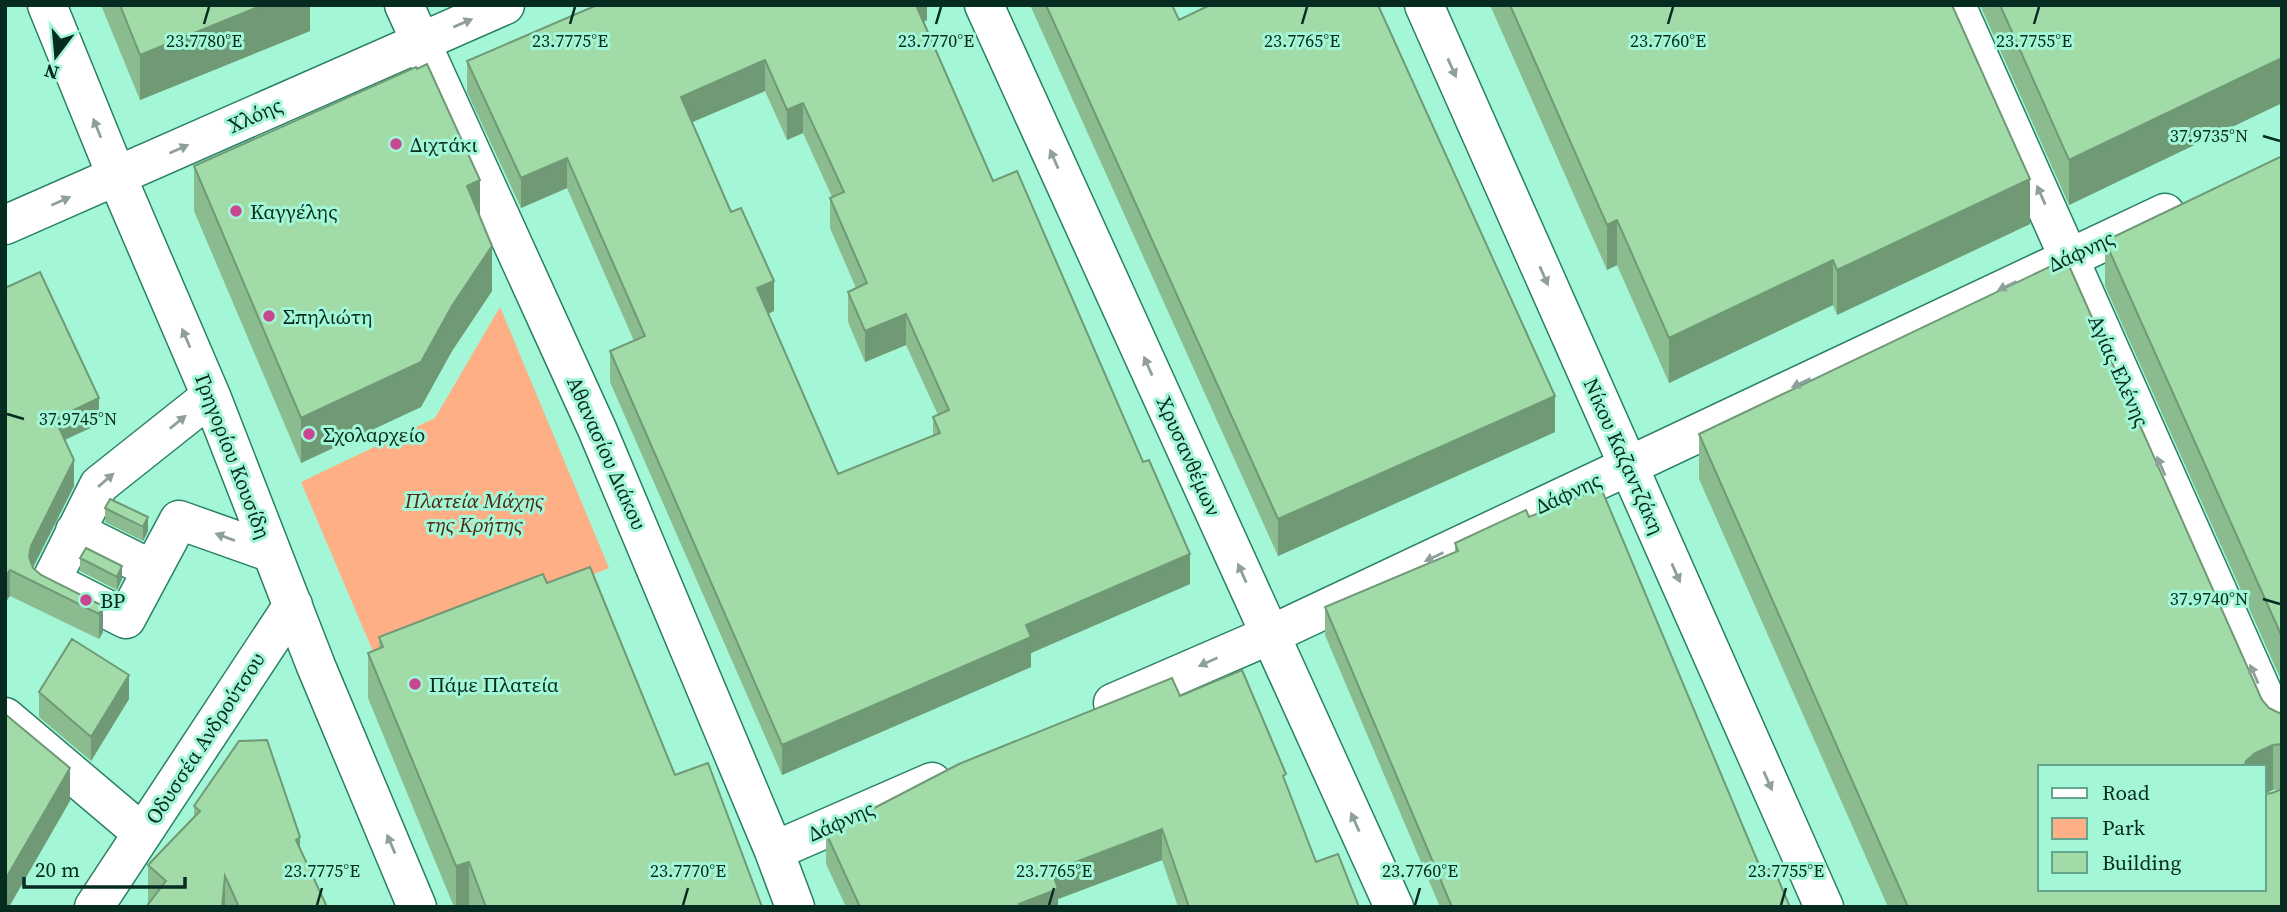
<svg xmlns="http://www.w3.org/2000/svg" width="2287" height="912" font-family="'Source Serif 4',serif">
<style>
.green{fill:#ffaf86}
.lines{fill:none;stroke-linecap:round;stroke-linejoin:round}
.minor-casing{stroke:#2a8065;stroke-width:41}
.minor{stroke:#fff;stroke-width:38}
.wall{fill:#8abc90;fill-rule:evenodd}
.shaded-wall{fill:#709976}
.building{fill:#a0dba8;stroke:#709976;stroke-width:2;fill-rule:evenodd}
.oneway{fill:#8fa09b}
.ticks{fill:none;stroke:#062b20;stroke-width:2.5}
.poi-dot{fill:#c74791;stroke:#a3f6d6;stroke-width:2.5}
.labels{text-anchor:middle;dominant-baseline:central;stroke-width:6;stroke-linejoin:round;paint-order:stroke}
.street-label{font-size:21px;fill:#062b20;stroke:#a3f6d6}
.poi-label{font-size:21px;fill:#062b20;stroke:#a3f6d6;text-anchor:start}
.park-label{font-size:21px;font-style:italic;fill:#4f2812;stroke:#a3f6d6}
.ticks-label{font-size:18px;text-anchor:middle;fill:#062b20;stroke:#a3f6d6;stroke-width:6;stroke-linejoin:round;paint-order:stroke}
</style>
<rect width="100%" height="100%" fill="#a3f6d6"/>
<path class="green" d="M 500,307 L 609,568 L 377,661 L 301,482 L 435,418 Z"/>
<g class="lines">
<defs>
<path id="minor" d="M 47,5 L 117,177 L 211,396 L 316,666 L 417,907
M 404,5 L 597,429 L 774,851 L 795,907
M 984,5 L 1394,907
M 1424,5 L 1824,907
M 1956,5 L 2282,736
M 5,225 L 505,5
M 211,396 L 99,485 L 51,581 L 126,619 L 179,520 L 272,553
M 75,531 L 151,569
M 1113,703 L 1270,635 L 2165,213
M 5,717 L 142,833
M 774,851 L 932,782
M 94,907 L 293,605"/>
</defs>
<use href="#minor" class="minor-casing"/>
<use href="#minor" class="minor"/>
</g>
<path class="wall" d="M 101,5 L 310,5 L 310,31 L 140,100 Z
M 927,5 L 927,20 L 923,22 L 993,181 L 1190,584 L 1031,653 L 1031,667 L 782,775 L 610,382 L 610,351 L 634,341 L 567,188 L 521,208 L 467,92 L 467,61 ZM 765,91 L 787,140 L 803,133 L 832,197 L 830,198 L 830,228 L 856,288 L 848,292 L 848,322 L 865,362 L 906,345 L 938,415 L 933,417 L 933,436 L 838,474 L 768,314 L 774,311 L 692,122 Z
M 1030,5 L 1172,5 L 1179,20 L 1555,432 L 1278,556 Z
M 1490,5 L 1952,5 L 2030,224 L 1837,315 L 1833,305 L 1669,383 L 1617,265 L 1607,270 Z
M 1980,5 L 2282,5 L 2282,103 L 2069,205 Z
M 2282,156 L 2282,682 L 2105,286 L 2105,241 Z
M 194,166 L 480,218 L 492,291 L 452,351 L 421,407 L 301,463 L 194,211 Z
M 5,288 L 99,424 L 65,440 L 74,486 L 33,568 L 41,575 L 103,606 L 103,632 L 99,639 L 10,596 Z
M 1699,434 L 2262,700 L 2269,708 L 2279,713 L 2282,712 L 2282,789 L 2273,790 L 2040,767 L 2040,889 L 2282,907 L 1888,907 L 1699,479 Z
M 105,508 L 148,531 L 143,541 L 105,522 Z
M 1529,517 L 1762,872 L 1790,907 L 1440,907 L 1325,635 L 1325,607 L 1455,553 L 1455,543 Z
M 80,558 L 122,579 L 117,590 L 80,571 Z
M 547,583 L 675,775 L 762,907 L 454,907 L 368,698 L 368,653 L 379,649 L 379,637 Z
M 39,692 L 129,699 L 91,761 L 39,717 Z
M 1180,696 L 1286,784 L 1316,862 L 1359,907 L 1178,907 L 1162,860 L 1058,899 L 1058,907 L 846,907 L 826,864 L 826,833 Z
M 194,806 L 300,849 L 327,907 L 146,907 L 148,904 L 148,865 L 194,817 Z"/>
<path class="shaded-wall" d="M 263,5 L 310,5 L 310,31 L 140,100 L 140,55 Z
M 912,5 L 927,5 L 927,20 L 912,27 Z
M 2282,58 L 2282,103 L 2069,205 L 2069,160 Z
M 765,60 L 765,91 L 681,127 L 681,97 Z
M 803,103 L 803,133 L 787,140 L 787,110 Z
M 567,158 L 567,188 L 521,208 L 521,178 Z
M 2030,179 L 2030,224 L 1837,315 L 1837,270 Z
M 480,180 L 480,225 L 467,186 Z
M 1617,220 L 1617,265 L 1607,270 L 1607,225 Z
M 492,246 L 492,291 L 452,351 L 421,407 L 301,463 L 301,418 L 452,306 Z
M 1833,260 L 1833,305 L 1669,383 L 1669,338 Z
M 774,281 L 774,311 L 757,318 L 757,288 Z
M 906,314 L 906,345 L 865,362 L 865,331 Z
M 1555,396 L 1555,432 L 1278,556 L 1278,519 Z
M 99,398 L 99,424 L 55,444 L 55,419 Z
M 74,460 L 74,486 L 31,571 L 29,557 L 31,546 Z
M 148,517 L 148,531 L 143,541 L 143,527 Z
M 1190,554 L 1190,584 L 1031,653 L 1031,667 L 782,775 L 782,745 L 1026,625 Z
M 122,566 L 122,579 L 117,590 L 117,577 Z
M 10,570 L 10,596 L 5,603 L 5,577 Z
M 103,606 L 103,632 L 99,639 L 99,614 Z
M 129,675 L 129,699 L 91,761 L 91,737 Z
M 2273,745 L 2273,790 L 2264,794 L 2264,767 L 2244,767 L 2246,761 L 2255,753 Z
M 70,768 L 70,801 L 9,907 L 5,907 L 5,880 Z
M 1162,829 L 1162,860 L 1058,899 L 1058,907 L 1019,907 L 1019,904 L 1052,871 Z
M 300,837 L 300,876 L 296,840 Z
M 469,862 L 469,907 L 456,907 L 456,866 Z
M 225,876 L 225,907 L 222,907 Z"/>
<path class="building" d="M 120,5 L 263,5 L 140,55 Z
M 597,5 L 916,5 L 993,181 L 1017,171 L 1143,462 L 1149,460 L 1190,554 L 1026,625 L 1031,637 L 782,745 L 610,351 L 645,336 L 567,158 L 521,178 L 467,61 ZM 765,60 L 787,110 L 803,103 L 844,192 L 830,198 L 867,283 L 848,292 L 865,331 L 906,314 L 949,410 L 933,417 L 940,433 L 838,474 L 757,288 L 774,281 L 741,208 L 731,212 L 681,97 Z
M 1046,5 L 1172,5 L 1179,20 L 1210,5 L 1378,5 L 1555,396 L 1278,519 Z
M 1510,5 L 1952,5 L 2030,179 L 1837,270 L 1833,260 L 1669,338 L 1617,220 L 1607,225 Z
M 2000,5 L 2282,5 L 2282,58 L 2069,160 Z
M 427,64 L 480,180 L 467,186 L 492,246 L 452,306 L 421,362 L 301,418 L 194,166 L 416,67 L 417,69 Z
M 2282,156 L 2282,637 L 2105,241 Z
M 2066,259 L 2262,700 L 2269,708 L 2279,713 L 2282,712 L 2282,744 L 2273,745 L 2255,753 L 2246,761 L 2244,767 L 2040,767 L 2040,889 L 2264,889 L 2264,794 L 2272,793 L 2282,789 L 2282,907 L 1908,907 L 1699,434 Z
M 40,272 L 99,398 L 55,419 L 74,460 L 31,546 L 29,557 L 33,568 L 41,575 L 103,606 L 99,614 L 10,570 L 5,577 L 5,288 Z
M 1601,488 L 1762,872 L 1773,867 L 1790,907 L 1452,907 L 1325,607 L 1458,551 L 1455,543 L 1526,510 L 1529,517 Z
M 110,499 L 148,517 L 143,527 L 105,508 Z
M 86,548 L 122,566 L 117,577 L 80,558 Z
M 590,567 L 675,775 L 708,763 L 762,907 L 486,907 L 469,862 L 456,866 L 368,653 L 383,647 L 379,637 L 543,574 L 547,583 Z
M 72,639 L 129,675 L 91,737 L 39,692 Z
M 1242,670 L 1286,774 L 1283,776 L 1316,862 L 1338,854 L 1359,907 L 1189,907 L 1162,829 L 1052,871 L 1058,889 L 1019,904 L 1021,907 L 860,907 L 826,833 L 959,764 L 1172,678 L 1180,696 Z
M 5,714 L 70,768 L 5,880 Z
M 267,740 L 300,837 L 296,840 L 327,907 L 239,907 L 225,876 L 222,907 L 146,907 L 166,881 L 148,865 L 200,811 L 194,806 L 239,741 Z"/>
<defs><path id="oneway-solid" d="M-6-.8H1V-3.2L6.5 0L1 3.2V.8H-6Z" transform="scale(1.75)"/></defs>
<g class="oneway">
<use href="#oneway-solid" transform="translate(463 23) rotate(-23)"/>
<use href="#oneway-solid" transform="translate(1452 68) rotate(66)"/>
<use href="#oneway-solid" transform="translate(97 128) rotate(-112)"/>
<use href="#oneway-solid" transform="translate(179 149) rotate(-24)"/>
<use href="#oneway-solid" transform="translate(1054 159) rotate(-114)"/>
<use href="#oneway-solid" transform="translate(2041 195) rotate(-114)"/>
<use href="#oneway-solid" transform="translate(61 201) rotate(-24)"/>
<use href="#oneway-solid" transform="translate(1544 276) rotate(66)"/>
<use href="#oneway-solid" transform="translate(2007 286) rotate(155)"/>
<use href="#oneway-solid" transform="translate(186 338) rotate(-113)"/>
<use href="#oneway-solid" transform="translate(1148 366) rotate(-114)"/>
<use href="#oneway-solid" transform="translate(1801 383) rotate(155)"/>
<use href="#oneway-solid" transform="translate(178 422) rotate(-39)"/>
<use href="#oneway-solid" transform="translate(2161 466) rotate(-114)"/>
<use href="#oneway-solid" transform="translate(106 480) rotate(-41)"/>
<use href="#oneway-solid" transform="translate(225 537) rotate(-160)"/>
<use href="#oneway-solid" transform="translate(1434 557) rotate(155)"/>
<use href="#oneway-solid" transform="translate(1242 573) rotate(-114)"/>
<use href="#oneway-solid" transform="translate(1676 573) rotate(66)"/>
<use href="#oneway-solid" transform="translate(1208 662) rotate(156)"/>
<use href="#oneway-solid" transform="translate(2254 674) rotate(-114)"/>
<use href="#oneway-solid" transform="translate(1768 781) rotate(66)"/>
<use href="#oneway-solid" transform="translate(1355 822) rotate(-114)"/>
<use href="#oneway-solid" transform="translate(391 844) rotate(-113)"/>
</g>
<path class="ticks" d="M 204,24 L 209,7M 570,24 L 575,7M 936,24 L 941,7M 1302,24 L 1307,7M 1668,24 L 1673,7M 2034,24 L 2039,7M 2263,136 L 2280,141M 7,414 L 24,419M 2263,599 L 2280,604M 317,905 L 322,888M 683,905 L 688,888M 1049,905 L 1054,888M 1415,905 L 1420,888M 1781,905 L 1786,888"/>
<g class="poi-dot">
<circle cx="396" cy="144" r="7"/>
<circle cx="236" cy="211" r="7"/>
<circle cx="269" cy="316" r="7"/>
<circle cx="309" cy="434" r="7"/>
<circle cx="86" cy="600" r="7"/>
<circle cx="415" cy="684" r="7"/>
</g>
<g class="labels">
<g class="street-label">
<text transform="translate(255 115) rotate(-24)">Χλόης</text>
<text transform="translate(2081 251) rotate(-25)">Δάφνης</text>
<text transform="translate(2119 371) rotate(66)">Αγίας Ελένης</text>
<text transform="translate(607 453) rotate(66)">Αθανασίου Διάκου</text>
<text transform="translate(233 456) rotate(69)">Γρηγορίου Κουσίδη</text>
<text transform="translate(1189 456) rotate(66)">Χρυσανθέμων</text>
<text transform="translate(1624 456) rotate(66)">Νίκου Καζαντζάκη</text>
<text transform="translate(1568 493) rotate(-25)">Δάφνης</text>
<text transform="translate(205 738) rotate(-57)">Οδυσσέα Ανδρούτσου</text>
<text transform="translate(841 821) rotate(-24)">Δάφνης</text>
</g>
<g class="poi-label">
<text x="410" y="144">Διχτάκι</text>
<text x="250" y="211">Καγγέλης</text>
<text x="283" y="316">Σπηλιώτη</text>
<text x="323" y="434">Σχολαρχείο</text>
<text x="100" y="600">BP</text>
<text x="429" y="684">Πάμε Πλατεία</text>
</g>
<g class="park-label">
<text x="474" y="500">Πλατεία Μάχης<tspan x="474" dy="24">της Κρήτης</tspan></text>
</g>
</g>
<g class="ticks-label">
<text x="204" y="47">23.7780°E</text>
<text x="570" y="47">23.7775°E</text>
<text x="936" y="47">23.7770°E</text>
<text x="1302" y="47">23.7765°E</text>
<text x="1668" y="47">23.7760°E</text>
<text x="2034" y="47">23.7755°E</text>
<text x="2209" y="142">37.9735°N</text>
<text x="78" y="425">37.9745°N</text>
<text x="2209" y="605">37.9740°N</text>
<text x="322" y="877">23.7775°E</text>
<text x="688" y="877">23.7770°E</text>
<text x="1054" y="877">23.7765°E</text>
<text x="1420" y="877">23.7760°E</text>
<text x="1786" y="877">23.7755°E</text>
</g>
<rect width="2287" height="912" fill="none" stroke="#062b20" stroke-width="14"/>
<rect x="2038" y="765" width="228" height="126" fill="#a3f6d6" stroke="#64a58d" stroke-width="2"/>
<rect x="2052" y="788" width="35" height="10" fill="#ffffff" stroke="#64a58d" stroke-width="2"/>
<text x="2102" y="800" font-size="21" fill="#062b20">Road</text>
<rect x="2052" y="818" width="35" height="21" fill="#ffaf86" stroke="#64a58d" stroke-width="2"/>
<text x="2102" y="835" font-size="21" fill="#062b20">Park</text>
<rect x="2052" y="852" width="35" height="21" fill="#a0dba8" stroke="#64a58d" stroke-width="2"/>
<text x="2102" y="870" font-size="21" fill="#062b20">Building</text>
<g transform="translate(56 56) rotate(196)" stroke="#a3f6d6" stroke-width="5" paint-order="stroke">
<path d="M0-5L12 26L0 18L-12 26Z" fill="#062b20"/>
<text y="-10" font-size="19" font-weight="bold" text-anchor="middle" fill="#062b20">N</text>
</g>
<path d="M24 877v10h161v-10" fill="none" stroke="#062b20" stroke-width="3.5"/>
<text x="35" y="877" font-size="21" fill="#062b20" stroke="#a3f6d6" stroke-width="5" paint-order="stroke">20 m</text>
</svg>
